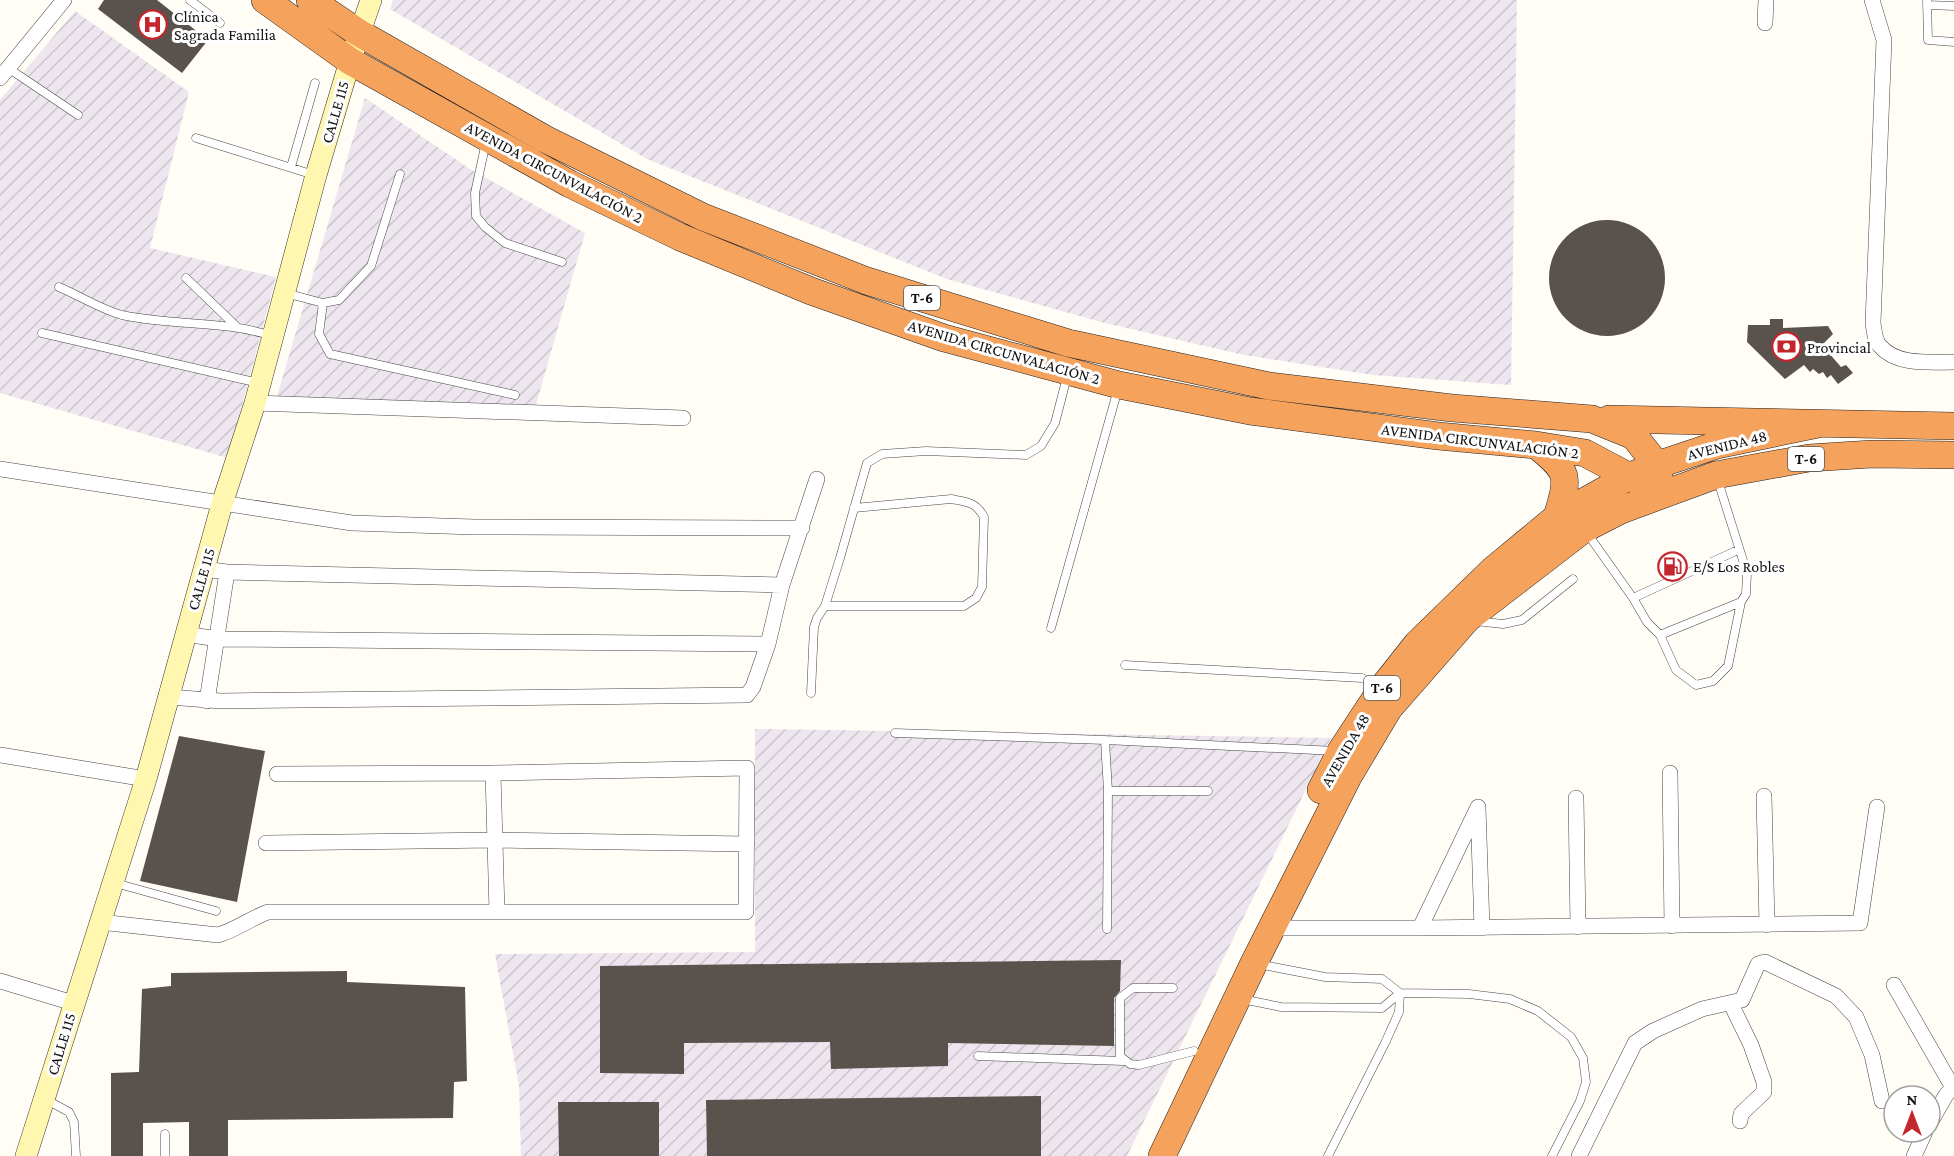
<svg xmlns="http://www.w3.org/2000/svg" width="1954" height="1156" font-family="'Crimson Pro',serif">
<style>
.industrial{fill:url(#industrial-furrows)}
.building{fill:#5a524d}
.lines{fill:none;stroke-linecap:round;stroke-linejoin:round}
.lane-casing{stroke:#444;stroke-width:9}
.street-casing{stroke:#444;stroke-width:16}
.secondary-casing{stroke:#333;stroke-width:22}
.highway-casing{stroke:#222;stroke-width:28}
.lane{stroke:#fff;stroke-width:8}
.street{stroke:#fff;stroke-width:15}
.secondary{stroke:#fff6b0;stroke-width:21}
.highway{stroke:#f5a25d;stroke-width:27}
.labels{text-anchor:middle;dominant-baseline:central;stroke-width:6;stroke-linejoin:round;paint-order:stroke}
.shield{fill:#fff;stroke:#585858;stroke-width:1.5}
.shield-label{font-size:15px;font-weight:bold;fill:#111}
.poi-label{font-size:16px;fill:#111;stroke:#fff;text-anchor:start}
.street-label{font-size:16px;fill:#111;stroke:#fff}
</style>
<defs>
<pattern id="industrial-furrows" width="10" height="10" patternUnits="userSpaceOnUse" patternTransform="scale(1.5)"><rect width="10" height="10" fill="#eee6ef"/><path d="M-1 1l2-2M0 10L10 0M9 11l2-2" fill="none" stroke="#cbc4cc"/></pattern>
</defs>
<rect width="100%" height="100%" fill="#fffdf5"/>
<path class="industrial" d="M 393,0 L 1517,0 L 1511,385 L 1373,375 L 1244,355 L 1105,323 L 947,279 L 647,159 L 390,9 Z
M 75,11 L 189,92 L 150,248 L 276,277 L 228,458 L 0,393 L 0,100 Z
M 365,98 L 470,169 L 585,233 L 533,415 L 275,403 Z
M 755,729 L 1331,738 L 1127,1156 L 521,1156 L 519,1086 L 495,954 L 755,952 Z"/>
<path class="building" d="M 104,0 L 157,0 L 208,40 L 182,73 L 98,9 Z
M1549 278a58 58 0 1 1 116 0a58 58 0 1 1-116 0Z
M 1770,319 L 1783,319 L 1783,328 L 1828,326 L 1833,334 L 1822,345 L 1841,367 L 1846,365 L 1853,373 L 1838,384 L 1831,375 L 1827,378 L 1823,372 L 1819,374 L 1813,369 L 1810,372 L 1804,365 L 1785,379 L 1747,342 L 1748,325 L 1770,325 Z
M 179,736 L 265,751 L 237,902 L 140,881 Z
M 1121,960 L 1120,991 L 1114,998 L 1114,1046 L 948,1043 L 948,1066 L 831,1069 L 830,1042 L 684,1043 L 684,1074 L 600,1073 L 600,966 Z
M 347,971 L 347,982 L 465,987 L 467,1081 L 454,1082 L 453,1118 L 228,1120 L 228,1156 L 189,1156 L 189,1122 L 143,1123 L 143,1156 L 111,1156 L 111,1073 L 139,1072 L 142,989 L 171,986 L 171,973 Z
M 1041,1096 L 1041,1156 L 707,1156 L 706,1100 Z
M 558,1102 L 659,1102 L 659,1156 L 559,1156 Z"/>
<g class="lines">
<defs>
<path id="lane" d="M 190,0 L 220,23
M 1927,0 L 1928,40 L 1954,42
M 1927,5 L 1954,6
M 8,68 L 78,115
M 196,138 L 314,175
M 486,142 L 475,193 L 476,216 L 485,227 L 505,243 L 562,262
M 291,167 L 315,83
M 186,278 L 237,327
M 59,287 C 78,295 102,310 122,315 C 172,326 224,320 272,336
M 285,293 L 323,303 L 339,300 L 371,266 L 400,174
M 323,303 L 319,334 L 330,354 L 515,395
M 42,333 L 259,383
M 1587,533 L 1633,598 L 1647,622 L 1660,635 L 1676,670 L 1696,685 L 1713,681 L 1728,666 L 1741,602
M 1633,598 L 1738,550
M 825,606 L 964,606 L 976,598 L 982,587 L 984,517 C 976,502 967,502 951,499 L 854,508
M 1475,621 L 1503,624 L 1522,620 L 1573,579
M 1051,628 L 1118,389
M 1660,635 L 1741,602 L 1746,594 L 1747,573 L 1718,481
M 1125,665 L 1362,678 L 1378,685
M 811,693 L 814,627 L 817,618 L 825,606 L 840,558 L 867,463 L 882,454 L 926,451 L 1026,455 L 1041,446 L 1055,423 L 1067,377
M 895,733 L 1105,740 L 1336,751
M 1105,740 L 1108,791 L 1107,929
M 1108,791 L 1208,791
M 115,883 L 216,911
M 1258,964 L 1325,977 L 1382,979 L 1400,993 L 1469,994 L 1510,999 L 1538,1011 L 1571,1037 L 1583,1058 L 1586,1082 L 1580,1101 L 1552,1156
M 1173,988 L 1133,988 L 1120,998 L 1120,1056 L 1130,1064 L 1139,1065 L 1194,1051
M 1242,999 L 1281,1007 L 1382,1008 L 1400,993
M 978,1056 L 1123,1061
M 45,1099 L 69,1112 L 74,1122 L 76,1156
M 165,1156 L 165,1134
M 1328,1156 L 1385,1043 L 1399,1012 L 1400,993"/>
<path id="street" d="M 1872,0 L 1884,40 L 1873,323 C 1874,330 1875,341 1880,346 C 1897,366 1930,362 1954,362
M 1765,23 L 1766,0
M 0,78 L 64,0
M 255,403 L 683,418
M 0,469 L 352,523 L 474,527 L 802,528
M 204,569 L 227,572 L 782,585
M 185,634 L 218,639 L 768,644
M 169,697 L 221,701 L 747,695 L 753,687 L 768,644 L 782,585 L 817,479
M 207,701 L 227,572
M 0,755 L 146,779
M 493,773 L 497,912
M 1670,773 L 1672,926
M 1764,796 L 1767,925
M 1576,798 L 1578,927
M 266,843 L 496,840 L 747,844
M 100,922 L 218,935 C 236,930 251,918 268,912 L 746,912 L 747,768 L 493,773 L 277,774
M 1273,928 L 1420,928 L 1860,923 L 1877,807
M 1420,928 L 1478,807 L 1482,928
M 0,981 L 73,1003
M 1894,985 L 1952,1086
M 1731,1004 L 1751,1045 L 1764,1082 L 1764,1092 L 1741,1114 L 1740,1121
M 1930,1123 L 1946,1095 L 1954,1086
M 1579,1156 L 1635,1043 L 1653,1031 L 1702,1009 L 1742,1000 L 1758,964 L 1765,962 L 1836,996 L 1856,1017 L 1872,1055 L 1882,1101
M 1914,1156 L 1925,1132"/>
<path id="secondary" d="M 26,1156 L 146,779 L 222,504 L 255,403 L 316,175 L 350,61 L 371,0"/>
<path id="highway" d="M 265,0 L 350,61 L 570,184 L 680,237 L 811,291 L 944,338 L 1119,385 L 1250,411 L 1438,436 L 1536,445 L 1585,453 L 1662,494
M 310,0 L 359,33 L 545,139 L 703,217 L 867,281 L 1068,343 L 1269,386 L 1452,408 L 1592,419 L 1634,436 L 1657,465 L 1662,494
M 1609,419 L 1954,426
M 1536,445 C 1570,472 1569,476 1557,517
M 1321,790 L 1341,751 L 1383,687 L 1417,644 L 1493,570 L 1557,517 L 1628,477 L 1657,465 L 1717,445 L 1818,424
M 1162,1156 L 1254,963 L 1349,775 L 1389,708 L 1467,619 L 1584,529 L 1621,510 L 1716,475 L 1809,458 L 1872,454 L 1954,455"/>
</defs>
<use href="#lane" class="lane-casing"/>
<use href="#street" class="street-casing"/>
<use href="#secondary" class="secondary-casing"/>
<use href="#highway" class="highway-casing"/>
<use href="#lane" class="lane"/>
<use href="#street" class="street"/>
<use href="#secondary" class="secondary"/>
<use href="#highway" class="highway"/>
</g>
<defs>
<symbol id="hospital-ring" viewBox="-11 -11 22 22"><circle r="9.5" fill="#fff" stroke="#c4262e" stroke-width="1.5"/><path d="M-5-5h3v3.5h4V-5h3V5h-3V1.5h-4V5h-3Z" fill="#c4262e"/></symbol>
<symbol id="bank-ring" viewBox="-11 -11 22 22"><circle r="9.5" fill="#fff" stroke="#c4262e" stroke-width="1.5"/><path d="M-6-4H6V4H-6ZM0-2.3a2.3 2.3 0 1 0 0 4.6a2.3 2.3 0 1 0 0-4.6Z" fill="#c4262e"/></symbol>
<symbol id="fuel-ring" viewBox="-11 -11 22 22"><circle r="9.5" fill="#fff" stroke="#c4262e" stroke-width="1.5"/><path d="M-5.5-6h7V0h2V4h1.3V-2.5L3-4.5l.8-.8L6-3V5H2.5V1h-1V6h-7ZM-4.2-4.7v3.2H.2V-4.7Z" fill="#c4262e"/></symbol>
</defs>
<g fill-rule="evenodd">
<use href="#hospital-ring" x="136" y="8" width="33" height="33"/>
<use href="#bank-ring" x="1770" y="330" width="33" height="33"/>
<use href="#fuel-ring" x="1656" y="550" width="33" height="33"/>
</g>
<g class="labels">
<g class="shield">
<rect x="904" y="286" width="36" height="24" rx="4.5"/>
<rect x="1788" y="447" width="36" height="24" rx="4.5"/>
<rect x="1364" y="676" width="36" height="24" rx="4.5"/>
</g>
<g class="shield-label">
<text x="922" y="298">T-6</text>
<text x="1806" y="459">T-6</text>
<text x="1382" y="688">T-6</text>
</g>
<g class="poi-label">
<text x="174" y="16">Clínica<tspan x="174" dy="18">Sagrada Familia</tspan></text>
<text x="1807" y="347">Provincial</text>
<text x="1693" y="566">E/S Los Robles</text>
</g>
<g class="street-label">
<text transform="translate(335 112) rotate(-74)">CALLE 115</text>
<text transform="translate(554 172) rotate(28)">AVENIDA CIRCUNVALACIÓN 2</text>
<text transform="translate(1004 352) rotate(16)">AVENIDA CIRCUNVALACIÓN 2</text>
<text transform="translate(1480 441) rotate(7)">AVENIDA CIRCUNVALACIÓN 2</text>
<text transform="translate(1727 445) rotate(-14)">AVENIDA 48</text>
<text transform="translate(201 579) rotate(-74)">CALLE 115</text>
<text transform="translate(1345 750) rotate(-60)">AVENIDA 48</text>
<text transform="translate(61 1044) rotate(-73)">CALLE 115</text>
</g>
</g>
<g transform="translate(1912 1114)"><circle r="28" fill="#ffffff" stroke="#a0a0a0" stroke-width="1.5"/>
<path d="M0-4.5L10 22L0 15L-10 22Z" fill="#c4262e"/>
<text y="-9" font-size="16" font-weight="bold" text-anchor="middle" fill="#111111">N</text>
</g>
</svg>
